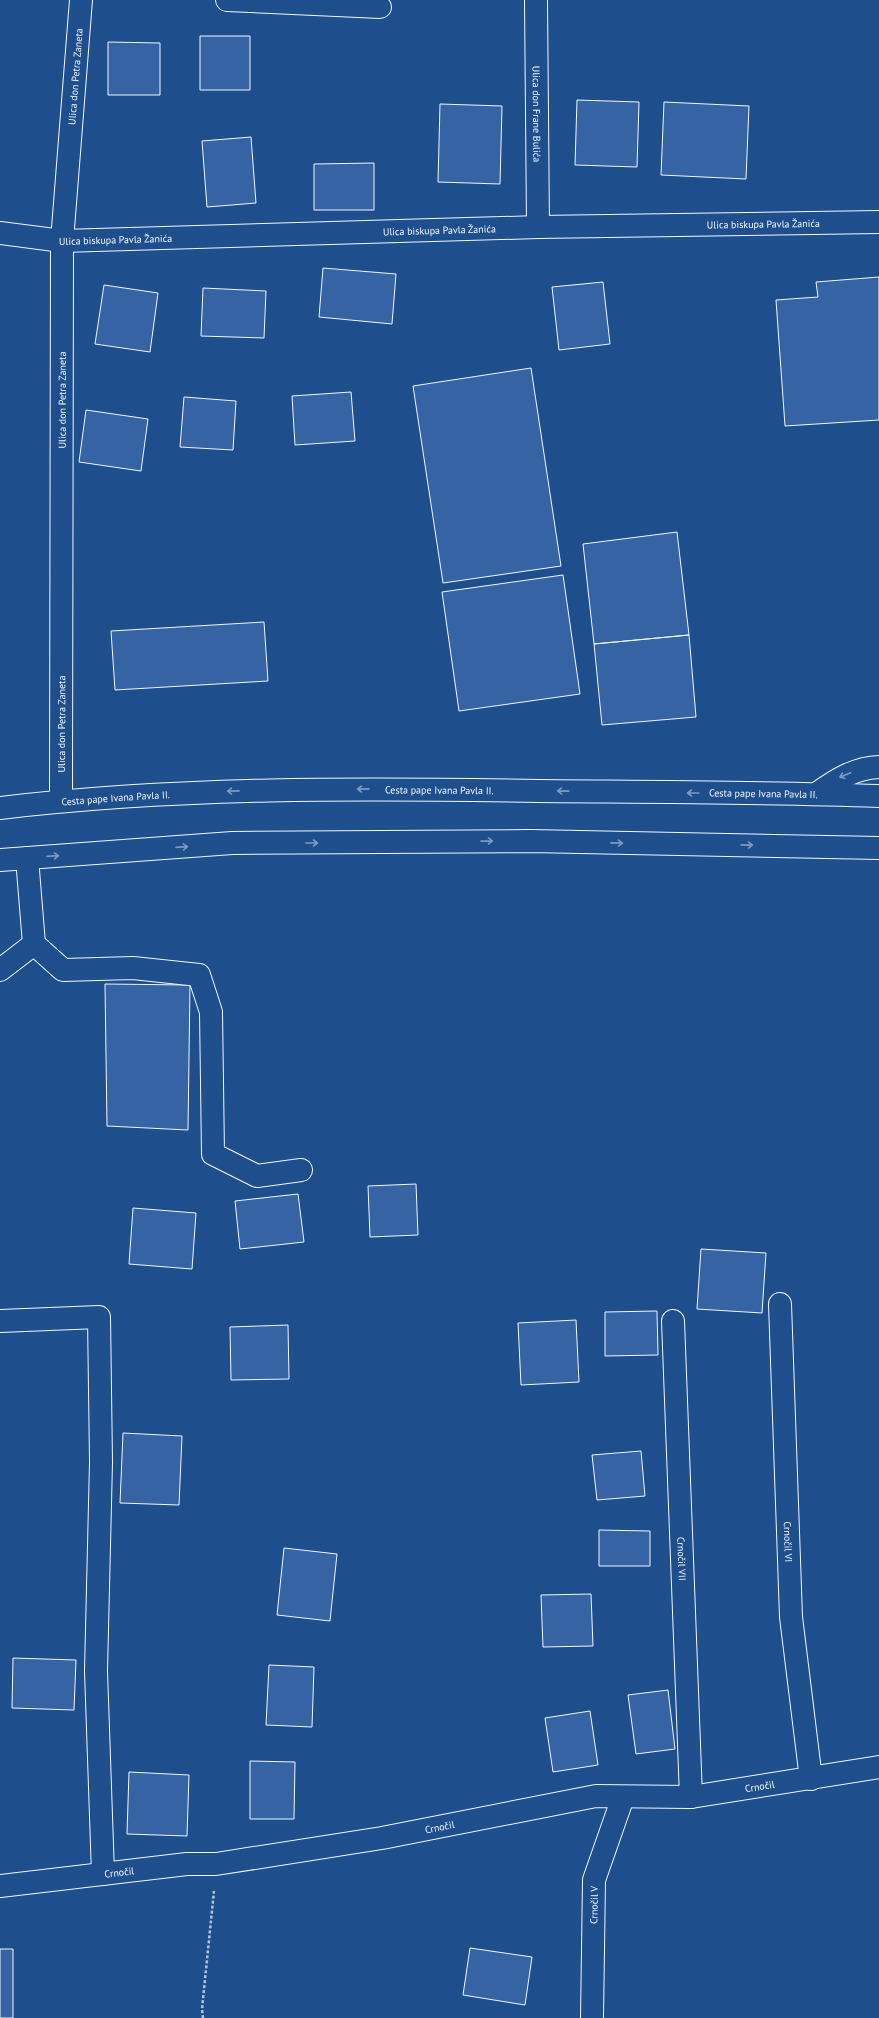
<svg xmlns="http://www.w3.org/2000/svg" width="879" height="2018" font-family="'PT Sans',sans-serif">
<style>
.building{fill:#3563a3;stroke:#f2f6ff}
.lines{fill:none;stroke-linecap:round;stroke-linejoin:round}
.minor-casing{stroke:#f2f6ff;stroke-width:24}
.major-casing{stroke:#f2f6ff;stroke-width:24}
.path{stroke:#b3c4dc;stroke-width:2.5;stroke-dasharray:3 2;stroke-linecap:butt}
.minor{stroke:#1f4e8c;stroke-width:22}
.major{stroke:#1f4e8c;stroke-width:22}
.oneway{stroke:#7e9ac0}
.labels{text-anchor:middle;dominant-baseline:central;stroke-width:3;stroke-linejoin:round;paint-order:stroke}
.street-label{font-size:10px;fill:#f2f6ff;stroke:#1f4e8c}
</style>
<rect width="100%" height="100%" fill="#1f4e8c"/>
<path class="building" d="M 200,36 L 250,36 L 250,90 L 200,90 Z
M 108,42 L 160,43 L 160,95 L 108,95 Z
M 577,100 L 639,102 L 637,167 L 575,165 Z
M 664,102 L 749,106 L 746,179 L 661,175 Z
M 440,104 L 502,106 L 500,184 L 438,182 Z
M 251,137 L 256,203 L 207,207 L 202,141 Z
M 374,163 L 374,210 L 314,210 L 314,164 Z
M 323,268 L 396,274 L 392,324 L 319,317 Z
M 879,277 L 879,420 L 785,426 L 776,300 L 818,297 L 816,282 Z
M 603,282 L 610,344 L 559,350 L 552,287 Z
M 104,285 L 158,293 L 150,352 L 95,344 Z
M 203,288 L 266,291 L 264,338 L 201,336 Z
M 531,368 L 561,566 L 443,583 L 413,386 Z
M 351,392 L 355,441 L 295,445 L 292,396 Z
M 184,397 L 236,401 L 233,450 L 180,447 Z
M 86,410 L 148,419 L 141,471 L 79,462 Z
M 677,532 L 689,635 L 594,644 L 583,544 Z
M 563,575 L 580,694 L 459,711 L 442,592 Z
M 264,622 L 268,681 L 115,690 L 111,631 Z
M 689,635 L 696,717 L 602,725 L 594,644 Z
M 105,984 L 190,985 L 188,1130 L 107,1126 Z
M 416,1184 L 418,1235 L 370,1237 L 368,1186 Z
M 298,1194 L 304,1242 L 240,1249 L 235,1201 Z
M 133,1208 L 196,1213 L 192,1269 L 129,1264 Z
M 701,1249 L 766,1253 L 762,1313 L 697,1309 Z
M 657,1311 L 658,1355 L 605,1356 L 605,1312 Z
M 576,1320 L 579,1382 L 521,1385 L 518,1323 Z
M 288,1325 L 289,1379 L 231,1380 L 230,1327 Z
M 123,1433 L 182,1436 L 179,1505 L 120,1503 Z
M 641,1451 L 645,1496 L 597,1500 L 592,1455 Z
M 599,1530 L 650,1531 L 650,1566 L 599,1566 Z
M 284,1548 L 337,1554 L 330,1621 L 277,1615 Z
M 591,1594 L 593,1646 L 543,1647 L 541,1595 Z
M 13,1658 L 76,1660 L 74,1710 L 12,1708 Z
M 269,1665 L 314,1667 L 312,1727 L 266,1725 Z
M 668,1690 L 675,1749 L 636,1754 L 628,1695 Z
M 590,1711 L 598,1765 L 553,1772 L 545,1718 Z
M 250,1761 L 295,1762 L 294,1819 L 250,1819 Z
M 129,1772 L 189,1775 L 187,1836 L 127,1834 Z
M 470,1948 L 532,1957 L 525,2005 L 463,1995 Z
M 0,1949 L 13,1949 L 13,2018 L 0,2018 Z"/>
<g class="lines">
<defs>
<g id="minor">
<path d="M 227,0 L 380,7"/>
<path id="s1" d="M 536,0 L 538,227"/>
<path id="s2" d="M 0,233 L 62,241 L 538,227 L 879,222"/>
<path id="s3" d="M 61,801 L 62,241 L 81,0"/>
<path d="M 34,944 L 63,970 L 133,968 L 199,975 L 211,1012 L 213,1154 L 257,1176 L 301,1170"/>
<path d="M 0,970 L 34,944 L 27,858"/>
<path id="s4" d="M 780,1304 L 791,1617 L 811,1779"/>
<path d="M 0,1321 L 99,1317 L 101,1462 L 96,1671 L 103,1874"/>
<path id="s5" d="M 673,1321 L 691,1797"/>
<path id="s6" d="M 0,1886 L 187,1864 L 216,1864 L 382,1838 L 596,1796 L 691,1797 L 879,1767"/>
<path id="s7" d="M 592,2018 L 594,1880 L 623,1797"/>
</g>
<g id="major">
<path d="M 816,794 C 836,780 854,768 879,767"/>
<path id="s8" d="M 0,808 C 179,787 359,788 539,791 C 652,792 766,792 879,796"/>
<path d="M 0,860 L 232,843 L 531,841 L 879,848"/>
</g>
</defs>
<use href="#minor" class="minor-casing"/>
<use href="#major" class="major-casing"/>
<path class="path" d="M 203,2018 L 202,2009 L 214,1891"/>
<use href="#minor" class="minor"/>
<use href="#major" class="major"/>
</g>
<defs><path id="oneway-shaft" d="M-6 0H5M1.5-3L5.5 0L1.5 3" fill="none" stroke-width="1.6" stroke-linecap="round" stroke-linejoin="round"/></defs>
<g class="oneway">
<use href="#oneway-shaft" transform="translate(845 775) rotate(157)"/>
<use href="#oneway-shaft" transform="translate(363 789) rotate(179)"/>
<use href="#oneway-shaft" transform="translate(233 791) rotate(179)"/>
<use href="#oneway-shaft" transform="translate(563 791) rotate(-179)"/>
<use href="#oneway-shaft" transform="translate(693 793) rotate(-180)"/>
<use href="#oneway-shaft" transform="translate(487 841) rotate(-1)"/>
<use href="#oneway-shaft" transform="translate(312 843)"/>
<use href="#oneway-shaft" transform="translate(617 843) rotate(1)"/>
<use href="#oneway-shaft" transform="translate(747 845) rotate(1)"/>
<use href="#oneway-shaft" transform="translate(182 847) rotate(-4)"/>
<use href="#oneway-shaft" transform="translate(53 856) rotate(-4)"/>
</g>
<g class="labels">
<g class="street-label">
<text stroke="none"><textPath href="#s3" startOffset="725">Ulica don Petra Zaneta</textPath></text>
<text stroke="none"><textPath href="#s1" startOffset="114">Ulica don Frane Bulića</textPath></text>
<text stroke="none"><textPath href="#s2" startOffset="764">Ulica biskupa Pavla Žanića</textPath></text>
<text stroke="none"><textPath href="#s2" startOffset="440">Ulica biskupa Pavla Žanića</textPath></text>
<text stroke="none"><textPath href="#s2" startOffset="116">Ulica biskupa Pavla Žanića</textPath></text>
<text stroke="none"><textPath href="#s3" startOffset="401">Ulica don Petra Zaneta</textPath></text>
<text stroke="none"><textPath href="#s3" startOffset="77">Ulica don Petra Zaneta</textPath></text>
<text stroke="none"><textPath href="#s8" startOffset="440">Cesta pape Ivana Pavla II.</textPath></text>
<text stroke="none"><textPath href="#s8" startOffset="764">Cesta pape Ivana Pavla II.</textPath></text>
<text stroke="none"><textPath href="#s8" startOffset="116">Cesta pape Ivana Pavla II.</textPath></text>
<text stroke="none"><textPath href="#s4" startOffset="238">Crnočil VI</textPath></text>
<text stroke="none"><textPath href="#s5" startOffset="238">Crnočil VII</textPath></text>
<text stroke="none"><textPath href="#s6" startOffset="768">Crnočil</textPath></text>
<text stroke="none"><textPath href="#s6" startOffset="444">Crnočil</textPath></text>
<text stroke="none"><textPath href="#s6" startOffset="120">Crnočil</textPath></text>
<text stroke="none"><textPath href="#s7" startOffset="113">Crnočil V</textPath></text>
</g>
</g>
</svg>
